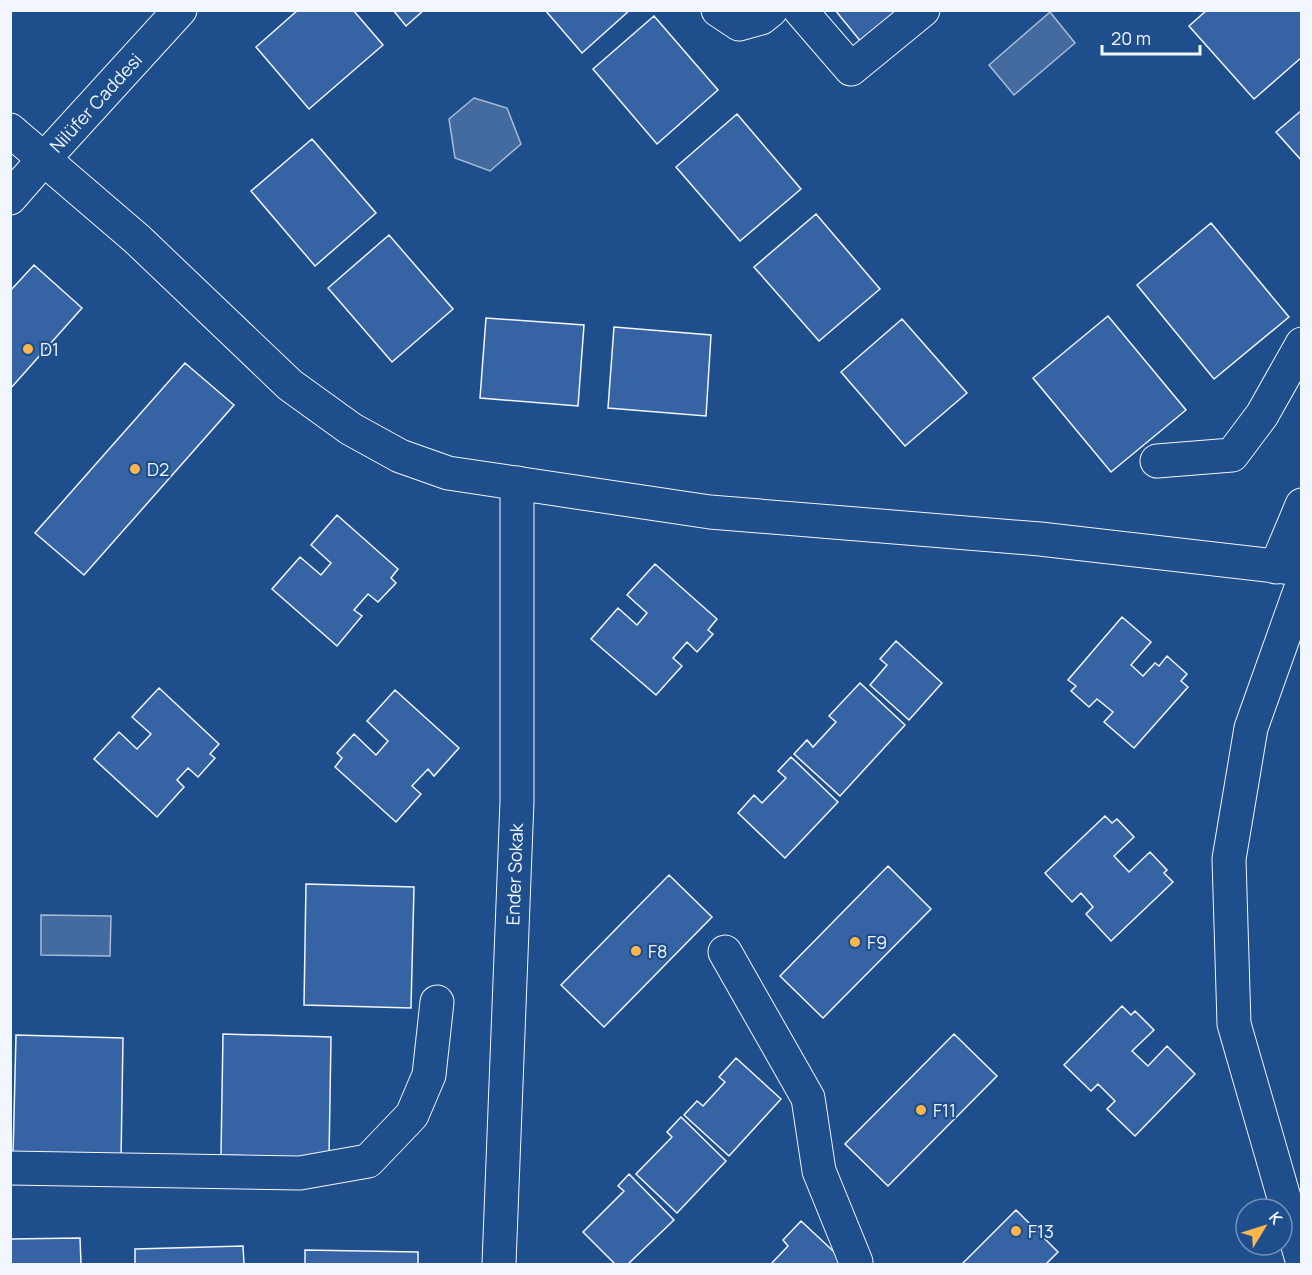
<svg xmlns="http://www.w3.org/2000/svg" width="1312" height="1275" font-family="Manrope,sans-serif">
<style>
.water{fill:#446ba0;stroke:#a8bbd7;stroke-width:1.5}
.building{fill:#3563a3;stroke:#f2f6ff;stroke-width:1.5}
.lines{fill:none;stroke-linecap:round;stroke-linejoin:round}
.minor-casing{stroke:#f2f6ff;stroke-width:35}
.minor{stroke:#1f4e8c;stroke-width:33}
.poi-dot{fill:#ffb74d;stroke:#1f4e8c;stroke-width:2}
.labels{text-anchor:middle;dominant-baseline:central;stroke-width:4.5;stroke-linejoin:round;paint-order:stroke}
.street-label{font-size:18px;fill:#f2f6ff;stroke:#1f4e8c}
.poi-label{font-size:18px;fill:#f2f6ff;stroke:#1f4e8c;text-anchor:start}
</style>
<rect width="100%" height="100%" fill="#1f4e8c"/>
<path class="water" d="M 1050,12 L 1075,43 L 1014,95 L 989,65 Z
M 474,98 L 507,108 L 521,144 L 490,171 L 455,158 L 449,119 Z
M 41,915 L 111,916 L 110,956 L 41,955 Z"/>
<path class="building" d="M 298,10 L 353,10 L 383,45 L 309,109 L 256,47 Z
M 393,10 L 424,10 L 406,26 Z
M 545,10 L 630,10 L 582,53 Z
M 835,10 L 910,10 L 866,48 Z
M 1207,10 L 1302,10 L 1302,57 L 1254,99 L 1189,26 Z
M 654,16 L 718,90 L 657,144 L 593,69 Z
M 1302,110 L 1302,161 L 1276,132 Z
M 737,114 L 801,189 L 740,241 L 676,167 Z
M 312,139 L 376,213 L 315,266 L 251,191 Z
M 816,214 L 880,289 L 819,341 L 754,267 Z
M 1211,223 L 1289,317 L 1214,379 L 1137,285 Z
M 389,235 L 453,309 L 392,362 L 328,288 Z
M 34,265 L 82,308 L 10,389 L 10,291 Z
M 1108,316 L 1186,410 L 1111,472 L 1033,378 Z
M 486,318 L 584,325 L 578,406 L 480,398 Z
M 902,319 L 967,393 L 905,446 L 841,372 Z
M 614,327 L 711,335 L 706,416 L 608,408 Z
M 185,363 L 234,405 L 84,575 L 35,533 Z
M 337,515 L 398,569 L 391,578 L 396,583 L 378,602 L 368,594 L 354,610 L 362,616 L 337,646 L 272,589 L 300,557 L 321,575 L 331,563 L 311,545 Z
M 655,564 L 717,619 L 708,630 L 713,634 L 697,652 L 687,642 L 673,658 L 682,666 L 656,695 L 591,639 L 618,608 L 637,625 L 647,613 L 627,595 Z
M 1122,617 L 1151,642 L 1131,665 L 1143,676 L 1155,663 L 1159,666 L 1167,656 L 1187,674 L 1181,681 L 1188,687 L 1134,748 L 1104,722 L 1113,712 L 1097,699 L 1089,707 L 1071,691 L 1076,686 L 1068,680 Z
M 896,641 L 942,683 L 909,720 L 870,685 L 887,665 L 880,659 Z
M 860,683 L 905,725 L 840,796 L 794,754 L 807,740 L 813,747 L 836,722 L 829,716 Z
M 159,688 L 219,744 L 210,754 L 215,758 L 198,777 L 188,768 L 177,780 L 184,787 L 157,817 L 94,759 L 119,732 L 137,749 L 151,734 L 132,717 Z
M 395,690 L 459,748 L 434,776 L 428,769 L 412,786 L 421,794 L 396,822 L 335,767 L 342,758 L 337,753 L 354,734 L 376,755 L 388,741 L 367,721 Z
M 791,757 L 838,802 L 785,858 L 738,813 L 754,795 L 762,803 L 786,778 L 778,771 Z
M 1105,816 L 1112,823 L 1117,819 L 1134,837 L 1114,856 L 1129,872 L 1150,852 L 1167,870 L 1164,873 L 1173,882 L 1111,941 L 1086,914 L 1093,907 L 1081,893 L 1072,902 L 1045,873 Z
M 888,866 L 931,909 L 823,1018 L 780,976 Z
M 669,875 L 712,917 L 604,1027 L 561,985 Z
M 306,884 L 414,887 L 411,1008 L 304,1005 Z
M 1122,1006 L 1131,1015 L 1135,1011 L 1154,1030 L 1132,1051 L 1148,1066 L 1167,1046 L 1195,1074 L 1135,1136 L 1107,1109 L 1115,1101 L 1098,1084 L 1091,1091 L 1064,1065 Z
M 223,1034 L 331,1037 L 329,1158 L 221,1155 Z
M 954,1034 L 997,1076 L 888,1186 L 845,1144 Z
M 16,1035 L 123,1038 L 121,1159 L 13,1156 Z
M 736,1058 L 781,1099 L 729,1156 L 684,1115 L 697,1101 L 703,1106 L 725,1082 L 719,1077 Z
M 681,1117 L 726,1161 L 677,1213 L 636,1174 L 672,1137 L 667,1132 Z
M 629,1174 L 674,1220 L 628,1264 L 615,1264 L 583,1232 L 624,1191 L 618,1186 Z
M 1016,1210 L 1058,1252 L 1046,1264 L 962,1264 Z
M 801,1221 L 846,1263 L 845,1264 L 771,1264 L 788,1246 L 783,1240 Z
M 80,1238 L 81,1264 L 10,1264 L 10,1239 Z
M 243,1246 L 244,1264 L 135,1264 L 135,1249 Z
M 305,1250 L 418,1252 L 418,1264 L 305,1264 Z"/>
<g class="lines">
<defs>
<g id="minor">
<path d="M 718,10 L 739,24 L 761,18 L 771,10"/>
<path d="M 800,10 L 851,69 L 923,10"/>
<path d="M 10,130 L 137,239 L 290,385 L 351,429 L 400,456 L 448,473 L 710,512 L 1040,539 L 1302,569"/>
<path id="s1" d="M 10,198 L 44,159 L 180,10"/>
<path d="M 1157,461 L 1232,455 L 1262,415 L 1302,344"/>
<path d="M 1276,567 L 1302,505"/>
<path d="M 1302,585 L 1251,728 L 1229,859 L 1234,1024 L 1302,1260"/>
<path d="M 725,952 L 808,1098 L 819,1171 L 856,1262"/>
<path d="M 10,1168 L 300,1173 L 368,1161 L 412,1115 L 429,1075 L 437,1002"/>
<path id="s2" d="M 499,1264 L 517,801 L 517,483"/>
</g>
</defs>
<use href="#minor" class="minor-casing"/>
<use href="#minor" class="minor"/>
</g>
<g class="poi-dot">
<circle cx="28" cy="349" r="6"/>
<circle cx="135" cy="469" r="6"/>
<circle cx="855" cy="942" r="6"/>
<circle cx="636" cy="951" r="6"/>
<circle cx="921" cy="1110" r="6"/>
<circle cx="1016" cy="1231" r="6"/>
</g>
<g class="labels">
<g class="street-label">
<text stroke="none"><textPath href="#s1" startOffset="128">Nilüfer Caddesi</textPath></text>
<text stroke="none"><textPath href="#s2" startOffset="390">Ender Sokak</textPath></text>
</g>
<g class="poi-label">
<text x="40" y="349">D1</text>
<text x="147" y="469">D2</text>
<text x="867" y="942">F9</text>
<text x="648" y="951">F8</text>
<text x="933" y="1110">F11</text>
<text x="1028" y="1231">F13</text>
</g>
</g>
<rect width="1312" height="1275" fill="none" stroke="#f2f6ff" stroke-width="24"/>
<g transform="translate(1264 1227) rotate(52)"><circle r="28" fill="#1f4e8c" stroke="#7391ba" stroke-width="1.5"/>
<path d="M0-4.5L10 22L0 15L-10 22Z" fill="#ffb74d"/>
<text y="-9" font-size="16" font-weight="bold" text-anchor="middle" fill="#f2f6ff">K</text>
</g>
<path d="M1102 45v9h98v-9" fill="none" stroke="#f2f6ff" stroke-width="3"/>
<text x="1111" y="45" font-size="18" fill="#f2f6ff" stroke="#1f4e8c" stroke-width="4.5" paint-order="stroke">20 m</text>
</svg>
